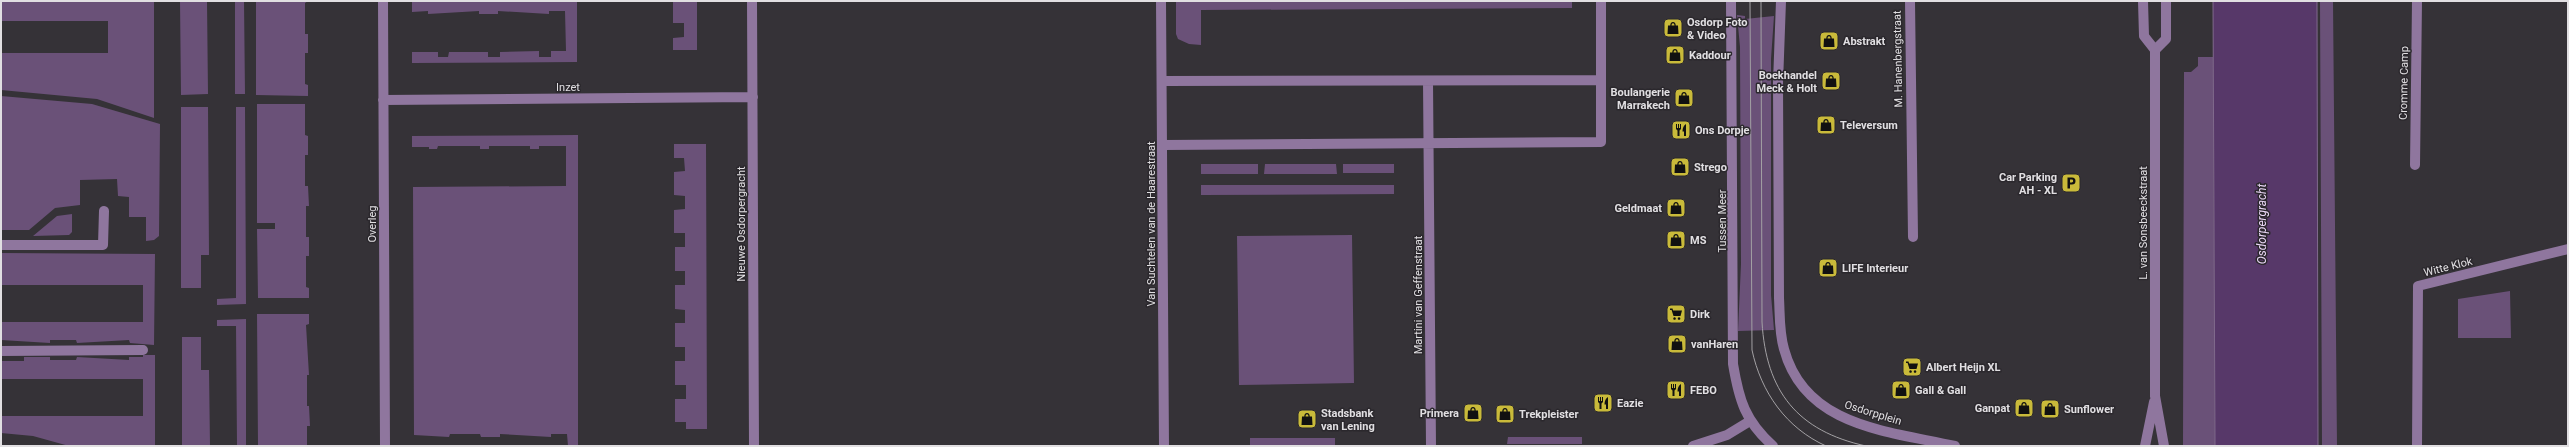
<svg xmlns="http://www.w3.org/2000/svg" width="2569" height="447" font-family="Roboto,sans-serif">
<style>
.green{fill:#6a5178}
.water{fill:#573869;stroke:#806a8d}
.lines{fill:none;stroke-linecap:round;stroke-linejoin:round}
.minor{stroke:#8f769e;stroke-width:10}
.tram{stroke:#a3a1a4;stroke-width:1}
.labels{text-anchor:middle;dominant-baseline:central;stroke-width:3;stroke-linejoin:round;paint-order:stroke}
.poi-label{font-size:11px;font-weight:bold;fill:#e1dfe2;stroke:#2b282d;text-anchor:start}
.street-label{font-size:11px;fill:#e1dfe2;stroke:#2b282d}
.water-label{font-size:12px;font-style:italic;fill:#ead7f6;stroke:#2b282d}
</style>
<rect width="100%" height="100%" fill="#353237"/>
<path class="green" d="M 1,1 L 154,1 L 154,118 L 97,99 L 1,90 L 1,53 L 108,53 L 108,21 L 1,21 Z
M 180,1 L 207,1 L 208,94 L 181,95 Z
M 235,1 L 244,1 L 245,94 L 235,94 Z
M 256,1 L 308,1 L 305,3 L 305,34 L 308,34 L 308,53 L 305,53 L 305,84 L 308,85 L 308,96 L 256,95 Z
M 412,1 L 577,1 L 577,62 L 412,63 L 412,52 L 438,52 L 438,57 L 448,57 L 449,52 L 488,52 L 488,57 L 500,57 L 500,52 L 539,51 L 539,57 L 551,57 L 551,51 L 566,51 L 565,11 L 549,11 L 549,14 L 498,11 L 498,14 L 479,14 L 479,11 L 428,14 L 428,11 L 412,12 Z
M 673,1 L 697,1 L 697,50 L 673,50 L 673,38 L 684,37 L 684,23 L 673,23 Z
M 1176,1 L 1572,1 L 1572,8 L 1201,10 L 1201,45 L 1189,44 L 1178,39 L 1176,34 Z
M 2320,1 L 2333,1 L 2337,446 L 2322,446 Z
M 1737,15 L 1745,16 L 1745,19 L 1774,16 L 1771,59 L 1771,295 L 1774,330 L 1738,331 L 1741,264 L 1740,47 Z
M 2198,57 L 2213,57 L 2215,446 L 2183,446 L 2184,72 L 2191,72 L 2198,66 Z
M 1,96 L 92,104 L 160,124 L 159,236 L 154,240 L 146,241 L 146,217 L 129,217 L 129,197 L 118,196 L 117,179 L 80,180 L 80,205 L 55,208 L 29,230 L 1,230 Z
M 257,104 L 305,104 L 305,135 L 308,136 L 308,155 L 305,155 L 305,186 L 308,186 L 309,206 L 306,206 L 306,237 L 309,237 L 309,256 L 306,256 L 306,287 L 309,288 L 309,298 L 258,298 L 257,229 L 275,229 L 275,223 L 257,223 Z
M 181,107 L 208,107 L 209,255 L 201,255 L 201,288 L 181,288 Z
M 236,107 L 245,107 L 246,304 L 217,305 L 217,299 L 236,298 Z
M 578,135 L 578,446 L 568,446 L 567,434 L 551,434 L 551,437 L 500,434 L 500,437 L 481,437 L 480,434 L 450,434 L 449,437 L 414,435 L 413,187 L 566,186 L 566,146 L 539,146 L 539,149 L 530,149 L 530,146 L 489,146 L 489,149 L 480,149 L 480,146 L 438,146 L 437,149 L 429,149 L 429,147 L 412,147 L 412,136 Z
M 674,144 L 706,144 L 707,429 L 686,429 L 686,422 L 675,422 L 675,399 L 686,399 L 686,385 L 675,385 L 675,361 L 685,361 L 685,347 L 675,347 L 675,323 L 685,323 L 685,310 L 675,309 L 675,285 L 685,285 L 685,271 L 675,271 L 675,247 L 685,247 L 685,233 L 674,233 L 674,210 L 685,209 L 685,196 L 674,195 L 674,172 L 685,171 L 684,158 L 674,158 Z
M 1201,164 L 1258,164 L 1258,174 L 1201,174 Z
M 1265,164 L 1336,164 L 1337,174 L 1264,174 Z
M 1343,164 L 1394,164 L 1394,173 L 1343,173 Z
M 1201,185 L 1394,185 L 1394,194 L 1201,195 Z
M 72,214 L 72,232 L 69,235 L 33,236 L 57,216 Z
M 1352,235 L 1354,383 L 1239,385 L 1237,236 Z
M 1,253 L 155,254 L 154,345 L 130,343 L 129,340 L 77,343 L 76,340 L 50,340 L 50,343 L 1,340 L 1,322 L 143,322 L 143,285 L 1,285 Z
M 2510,291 L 2511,338 L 2458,338 L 2458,299 Z
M 257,314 L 309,314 L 309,324 L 306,325 L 309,375 L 307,375 L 307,406 L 309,406 L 310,426 L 307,426 L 307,446 L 258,446 Z
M 246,319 L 246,446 L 237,446 L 236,326 L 217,326 L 217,320 Z
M 182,337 L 201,337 L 201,370 L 209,370 L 210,446 L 182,446 Z
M 143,355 L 155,355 L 155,446 L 69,446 L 33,436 L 1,433 L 1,416 L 143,416 L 143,379 L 1,379 L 1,361 L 24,361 L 24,357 L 50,357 L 50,360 L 76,360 L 77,357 L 129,360 L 129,357 L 143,357 Z
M 1508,437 L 1582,437 L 1582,444 L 1507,444 Z
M 1250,438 L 1335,438 L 1335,445 L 1250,445 Z"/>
<path class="water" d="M 2213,1 L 2317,1 L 2318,446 L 2215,446 Z"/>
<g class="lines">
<path class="minor" d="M 383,1 L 385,446
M 752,1 L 754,446
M 1161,1 L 1164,446
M 1731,1 L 1733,364 C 1739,400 1745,421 1773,446
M 1781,1 L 1778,83 L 1779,298 C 1780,315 1779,332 1784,349 C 1805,427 1888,431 1955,446
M 1910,1 L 1913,237
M 2143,1 L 2144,36 L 2155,50 L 2155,396 L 2164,446
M 2155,50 L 2166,39 L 2166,1
M 1162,81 L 1601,80
M 1428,81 L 1431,446
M 383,100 L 753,97
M 1163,145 L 1601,142 L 1601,1
M 2415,165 L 2417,1
M 1,245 L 103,245 L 104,211
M 1,351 L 143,350
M 1693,446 L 1727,435 L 1750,421
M 2145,446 L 2154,402
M 2417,446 L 2418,286 L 2568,249"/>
<path class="tram" d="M 1750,1 L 1752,350 C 1761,392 1786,428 1826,446
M 1761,1 L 1762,322 C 1766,391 1797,431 1866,446"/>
</g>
<defs>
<symbol id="shop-square" viewBox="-11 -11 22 22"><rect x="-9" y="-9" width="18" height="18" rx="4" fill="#c9ba3a" stroke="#2b282d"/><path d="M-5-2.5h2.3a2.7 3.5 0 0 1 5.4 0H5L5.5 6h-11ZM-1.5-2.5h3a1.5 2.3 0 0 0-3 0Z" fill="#111"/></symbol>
<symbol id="restaurant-square" viewBox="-11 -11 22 22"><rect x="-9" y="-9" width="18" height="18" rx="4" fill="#c9ba3a" stroke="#2b282d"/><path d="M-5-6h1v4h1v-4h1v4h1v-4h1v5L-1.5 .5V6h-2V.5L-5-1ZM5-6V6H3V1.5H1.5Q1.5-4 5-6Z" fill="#111"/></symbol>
<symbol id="parking-square" viewBox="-11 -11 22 22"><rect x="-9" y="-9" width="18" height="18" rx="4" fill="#c9ba3a" stroke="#2b282d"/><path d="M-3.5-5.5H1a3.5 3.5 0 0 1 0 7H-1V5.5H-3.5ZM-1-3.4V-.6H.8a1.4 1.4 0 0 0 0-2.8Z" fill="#111"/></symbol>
<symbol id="supermarket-square" viewBox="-11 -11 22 22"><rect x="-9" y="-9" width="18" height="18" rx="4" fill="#c9ba3a" stroke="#2b282d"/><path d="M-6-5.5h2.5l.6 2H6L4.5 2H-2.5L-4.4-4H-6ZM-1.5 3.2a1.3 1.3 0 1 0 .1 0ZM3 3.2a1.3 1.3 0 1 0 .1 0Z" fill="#111"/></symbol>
</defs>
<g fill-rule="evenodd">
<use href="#shop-square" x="1662" y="17" width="22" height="22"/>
<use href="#shop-square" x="1818" y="30" width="22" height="22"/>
<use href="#shop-square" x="1664" y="44" width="22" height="22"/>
<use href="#shop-square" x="1820" y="70" width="22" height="22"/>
<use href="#shop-square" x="1673" y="87" width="22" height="22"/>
<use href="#shop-square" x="1815" y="114" width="22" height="22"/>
<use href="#restaurant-square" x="1670" y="119" width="22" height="22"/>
<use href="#shop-square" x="1669" y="156" width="22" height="22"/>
<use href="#parking-square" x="2060" y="172" width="22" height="22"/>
<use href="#shop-square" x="1665" y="197" width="22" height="22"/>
<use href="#shop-square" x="1665" y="229" width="22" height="22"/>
<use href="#shop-square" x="1817" y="257" width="22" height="22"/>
<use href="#supermarket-square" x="1665" y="303" width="22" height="22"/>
<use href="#shop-square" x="1666" y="333" width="22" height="22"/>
<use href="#supermarket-square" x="1901" y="356" width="22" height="22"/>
<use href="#restaurant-square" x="1665" y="379" width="22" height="22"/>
<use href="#shop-square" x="1890" y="379" width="22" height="22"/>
<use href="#restaurant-square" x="1592" y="392" width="22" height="22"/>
<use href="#shop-square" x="2013" y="397" width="22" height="22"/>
<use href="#shop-square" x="2039" y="398" width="22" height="22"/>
<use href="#shop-square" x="1462" y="402" width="22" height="22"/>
<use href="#shop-square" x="1494" y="403" width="22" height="22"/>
<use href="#shop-square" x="1296" y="408" width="22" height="22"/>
</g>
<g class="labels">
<g class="poi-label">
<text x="1687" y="22">Osdorp Foto<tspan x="1687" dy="13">&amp; Video</tspan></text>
<text x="1843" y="41">Abstrakt</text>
<text x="1689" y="55">Kaddour</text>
<text x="1817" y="75" text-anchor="end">Boekhandel<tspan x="1817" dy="13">Meck &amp; Holt</tspan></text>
<text x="1670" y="92" text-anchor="end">Boulangerie<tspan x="1670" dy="13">Marrakech</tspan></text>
<text x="1840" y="125">Televersum</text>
<text x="1695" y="130">Ons Dorpje</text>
<text x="1694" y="167">Strego</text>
<text x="2057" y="177" text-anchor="end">Car Parking<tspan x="2057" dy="13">AH - XL</tspan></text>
<text x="1662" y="208" text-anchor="end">Geldmaat</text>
<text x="1690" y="240">MS</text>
<text x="1842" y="268">LIFE Interieur</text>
<text x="1690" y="314">Dirk</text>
<text x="1691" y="344">vanHaren</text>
<text x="1926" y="367">Albert Heijn XL</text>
<text x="1690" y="390">FEBO</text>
<text x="1915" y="390">Gall &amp; Gall</text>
<text x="1617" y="403">Eazie</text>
<text x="2010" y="408" text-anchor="end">Ganpat</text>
<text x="2064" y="409">Sunflower</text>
<text x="1321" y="413">Stadsbank<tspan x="1321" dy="13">van Lening</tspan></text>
<text x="1459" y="413" text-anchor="end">Primera</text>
<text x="1519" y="414">Trekpleister</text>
</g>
<g class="street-label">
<text transform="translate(1898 59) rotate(-91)">M. Hanenbergstraat</text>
<text transform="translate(2404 83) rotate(-89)">Cromme Camp</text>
<text x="568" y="87">Inzet</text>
<text transform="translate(1722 221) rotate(-90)">Tussen Meer</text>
<text transform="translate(2143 223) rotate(-90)">L. van Sonsbeeckstraat</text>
<text transform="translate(372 224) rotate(-90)">Overleg</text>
<text transform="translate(741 224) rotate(-90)">Nieuwe Osdorpergracht</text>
<text transform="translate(1151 224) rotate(-90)">Van Suchtelen van de Haarestraat</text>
<text transform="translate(2448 267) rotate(-14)">Witte Klok</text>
<text transform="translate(1418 295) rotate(-90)">Martini van Geffenstraat</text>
<text transform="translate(1873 413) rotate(17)">Osdorpplein</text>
</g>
<g class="water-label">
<text transform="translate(2262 224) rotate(-90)">Osdorpergracht</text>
</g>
</g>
<rect width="2569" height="447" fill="none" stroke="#e1dfe2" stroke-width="4"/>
</svg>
